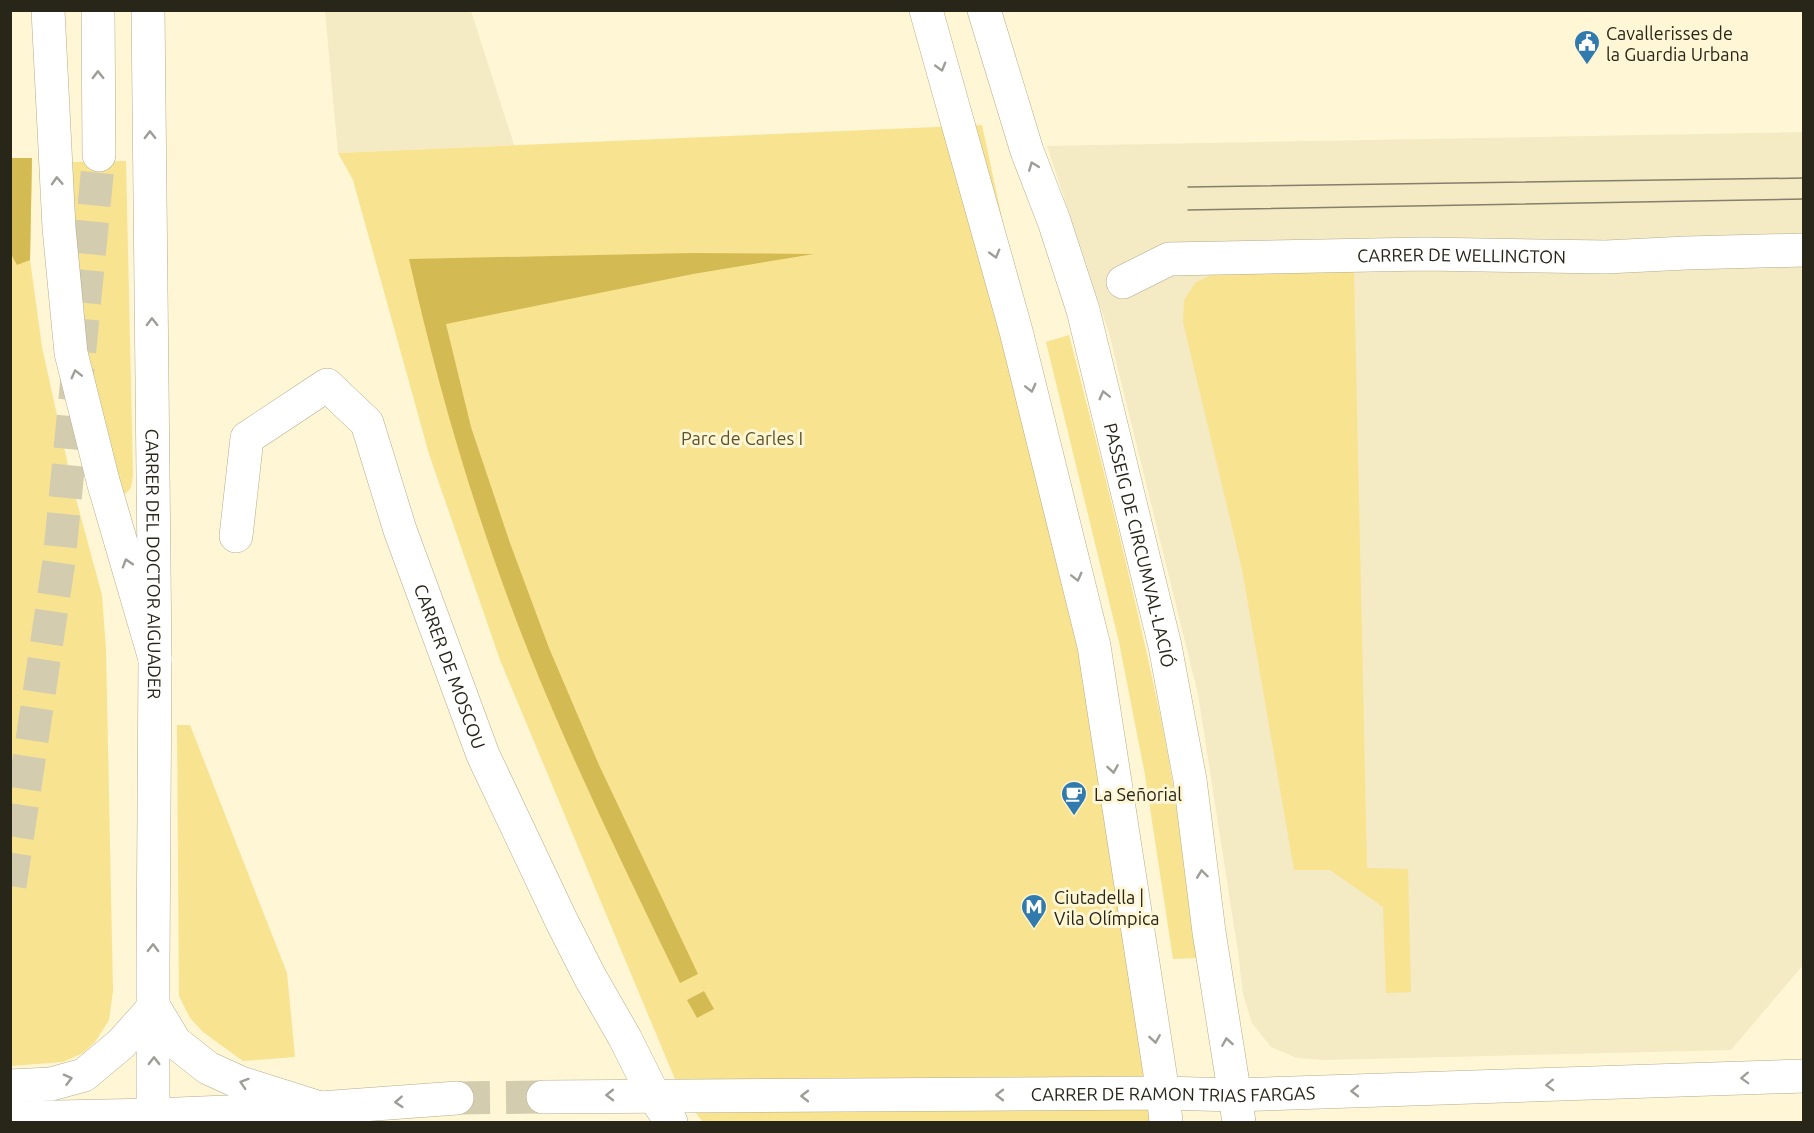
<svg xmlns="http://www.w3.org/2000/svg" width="1814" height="1133" font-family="Ubuntu,sans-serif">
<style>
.built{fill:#f4eac3}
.green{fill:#f8e391}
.water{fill:#d3ba53}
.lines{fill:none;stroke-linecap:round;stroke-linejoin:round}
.tertiary-tunnel{stroke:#d3ccaf;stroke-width:33;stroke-dasharray:33 16;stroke-linecap:butt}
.trunk-tunnel{stroke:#d3ccaf;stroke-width:33;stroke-dasharray:33 16;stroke-linecap:butt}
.pedestrian-casing{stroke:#b3ac8d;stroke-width:34}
.minor-casing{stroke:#b3ac8d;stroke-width:34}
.tertiary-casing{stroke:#b3ac8d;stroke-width:34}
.secondary-casing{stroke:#b3ac8d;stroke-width:34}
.trunk-casing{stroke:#b3ac8d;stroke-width:34}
.pedestrian{stroke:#fff;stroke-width:33}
.minor{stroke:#fff;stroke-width:33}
.tertiary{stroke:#fff;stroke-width:33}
.secondary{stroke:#fff;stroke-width:33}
.trunk{stroke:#fff;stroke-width:33}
.tram{stroke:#85806b;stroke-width:1.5}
.oneway{stroke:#9e9d98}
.labels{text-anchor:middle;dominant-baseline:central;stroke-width:6;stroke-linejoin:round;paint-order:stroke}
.poi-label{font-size:18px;fill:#282519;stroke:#fef6d5;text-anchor:start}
.street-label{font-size:18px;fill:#282519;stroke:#fef6d5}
.park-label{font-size:18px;fill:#5c5127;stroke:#fef6d5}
</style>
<rect width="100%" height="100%" fill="#fef6d5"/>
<path class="built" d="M 325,11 L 471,11 L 514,145 L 338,153 Z
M 1803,132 L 1803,965 L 1731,1050 L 1325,1060 L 1297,1058 L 1271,1047 L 1252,1023 L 1243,994 L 1238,952 L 1198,694 L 1109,333 L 1047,146 Z"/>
<path class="green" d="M 982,125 L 1094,646 L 1166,1122 L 703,1122 L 682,1096 L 500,660 L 429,454 L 353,180 L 338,153 Z
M 10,158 L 32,158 L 30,260 L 42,347 L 73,488 L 102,595 L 106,650 L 113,991 L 109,1020 L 95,1042 L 83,1053 L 63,1062 L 11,1066 Z
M 126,161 L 133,475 L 131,488 L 125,494 L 117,489 L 78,308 L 72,162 Z
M 1218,272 L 1354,272 L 1367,868 L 1408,869 L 1411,992 L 1386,993 L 1383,907 L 1330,870 L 1294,870 L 1242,569 L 1183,322 L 1184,300 L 1196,282 Z
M 1069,335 C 1102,463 1134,590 1161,719 C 1177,798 1187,878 1198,958 L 1173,959 L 1145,775 L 1119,642 L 1046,342 Z
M 177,725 L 190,725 L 287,973 L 295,1057 L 243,1061 L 203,1032 L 190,1018 L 179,996 Z"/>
<path class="water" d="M 11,158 L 32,158 L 30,260 L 17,265 L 11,254 Z
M 692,253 L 814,254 L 693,274 L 446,324 L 471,427 L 510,543 L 549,648 L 599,765 L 698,974 L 680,983 C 627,874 574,765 529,653 C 478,525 439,393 409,259 Z
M 704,991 L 714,1009 L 697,1018 L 687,1000 Z"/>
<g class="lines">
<path class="tertiary-tunnel" d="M 457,1098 L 543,1097"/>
<path class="trunk-tunnel" d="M 10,886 L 59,561 L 99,155"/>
<defs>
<g id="pedestrian">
<path id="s1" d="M 1123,282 L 1169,259 L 1424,254 L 1606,257 L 1686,253 L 1804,250"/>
</g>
<g id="minor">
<path id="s2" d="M 236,536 L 247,438 L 327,385 L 367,423 L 400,530 L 483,755 L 562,922 L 590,977 L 625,1038 L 654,1096 L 671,1122"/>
</g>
<g id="tertiary">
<path d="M 926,10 L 1016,331 L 1094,646 L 1163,1093 L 1166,1122"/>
<path id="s3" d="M 984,10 L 1027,151 L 1054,221 L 1083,310 L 1165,646 L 1190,780 L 1209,932 L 1239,1122"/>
<path id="s4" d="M 543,1097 L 1163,1093 L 1235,1095 L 1804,1076"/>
<path d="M 153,1115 L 320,1108 L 457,1098"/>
</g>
<g id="secondary">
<path id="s5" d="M 148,10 L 155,659 L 153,964 L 153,1122"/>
<path d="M 154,1007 L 175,1042 L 208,1068 L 241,1083 L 320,1108"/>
<path d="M 10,1086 L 51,1084 L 84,1075 L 121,1044 L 154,1007"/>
<path d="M 10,1118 L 153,1115"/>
</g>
<path id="trunk" d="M 48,10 L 59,228 L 71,353 L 103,481 L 155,659
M 98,10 L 99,155"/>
</defs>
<use href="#pedestrian" class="pedestrian-casing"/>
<use href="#minor" class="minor-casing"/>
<use href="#tertiary" class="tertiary-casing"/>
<use href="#secondary" class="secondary-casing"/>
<use href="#trunk" class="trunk-casing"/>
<use href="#pedestrian" class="pedestrian"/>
<use href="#minor" class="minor"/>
<use href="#tertiary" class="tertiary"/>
<use href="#secondary" class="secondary"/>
<use href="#trunk" class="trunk"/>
<path class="tram" d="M 1188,187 L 1804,178
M 1188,210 L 1804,199"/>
</g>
<defs><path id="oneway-chevron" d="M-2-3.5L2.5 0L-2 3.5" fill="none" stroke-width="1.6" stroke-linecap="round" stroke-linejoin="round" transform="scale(1.5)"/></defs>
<g class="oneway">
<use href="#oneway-chevron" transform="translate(941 67) rotate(74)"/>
<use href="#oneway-chevron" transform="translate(98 75) rotate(-91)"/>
<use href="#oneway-chevron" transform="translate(150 135) rotate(-91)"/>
<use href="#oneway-chevron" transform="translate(1033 166) rotate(-111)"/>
<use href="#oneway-chevron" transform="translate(57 181) rotate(-93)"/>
<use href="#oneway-chevron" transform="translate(995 254) rotate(74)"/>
<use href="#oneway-chevron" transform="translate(152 322) rotate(-91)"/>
<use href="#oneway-chevron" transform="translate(76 374) rotate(-104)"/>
<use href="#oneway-chevron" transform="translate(1031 388) rotate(76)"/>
<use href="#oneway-chevron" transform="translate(1104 395) rotate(-104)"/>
<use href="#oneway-chevron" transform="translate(127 563) rotate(-107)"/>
<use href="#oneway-chevron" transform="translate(1077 577) rotate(76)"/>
<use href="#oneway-chevron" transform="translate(1113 769) rotate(81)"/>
<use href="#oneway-chevron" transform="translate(1202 874) rotate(-97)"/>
<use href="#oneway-chevron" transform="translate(153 948) rotate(-89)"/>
<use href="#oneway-chevron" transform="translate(1155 1039) rotate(81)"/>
<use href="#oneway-chevron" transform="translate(1227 1042) rotate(-99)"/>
<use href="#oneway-chevron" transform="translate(154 1061) rotate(-90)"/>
<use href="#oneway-chevron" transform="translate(1745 1078) rotate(178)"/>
<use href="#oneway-chevron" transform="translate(68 1079) rotate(-15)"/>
<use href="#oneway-chevron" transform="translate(244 1083) rotate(-162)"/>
<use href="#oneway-chevron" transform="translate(1550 1085) rotate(178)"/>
<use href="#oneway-chevron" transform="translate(1355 1091) rotate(179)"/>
<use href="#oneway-chevron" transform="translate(610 1095) rotate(179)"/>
<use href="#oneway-chevron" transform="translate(1000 1095) rotate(180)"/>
<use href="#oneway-chevron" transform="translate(805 1096) rotate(180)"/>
<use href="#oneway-chevron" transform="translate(399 1102) rotate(176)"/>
</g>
<defs>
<symbol id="civic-pin" viewBox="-11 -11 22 30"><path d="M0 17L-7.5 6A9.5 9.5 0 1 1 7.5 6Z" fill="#307aad" stroke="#fef6d5"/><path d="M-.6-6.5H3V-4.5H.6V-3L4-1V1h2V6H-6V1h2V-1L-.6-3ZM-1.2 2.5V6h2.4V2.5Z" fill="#fff"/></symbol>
<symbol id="cafe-pin" viewBox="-11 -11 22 30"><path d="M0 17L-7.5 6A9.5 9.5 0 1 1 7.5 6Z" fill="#307aad" stroke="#fef6d5"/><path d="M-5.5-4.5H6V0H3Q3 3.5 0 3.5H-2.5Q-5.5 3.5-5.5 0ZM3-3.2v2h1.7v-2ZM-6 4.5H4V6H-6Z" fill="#fff"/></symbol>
<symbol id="metro-pin" viewBox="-11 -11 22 30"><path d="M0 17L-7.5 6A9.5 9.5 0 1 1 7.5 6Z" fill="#307aad" stroke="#fef6d5"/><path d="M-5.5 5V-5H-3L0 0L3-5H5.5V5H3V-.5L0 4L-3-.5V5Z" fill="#fff"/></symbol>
</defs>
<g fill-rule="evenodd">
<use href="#civic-pin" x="1572" y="28" width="30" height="40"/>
<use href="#cafe-pin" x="1059" y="779" width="30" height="40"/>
<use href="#metro-pin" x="1019" y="892" width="30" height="40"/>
</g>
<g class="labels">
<g class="poi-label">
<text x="1606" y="33">Cavallerisses de<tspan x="1606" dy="21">la Guardia Urbana</tspan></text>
<text x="1094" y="794">La Señorial</text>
<text x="1054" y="897">Ciutadella |<tspan x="1054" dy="21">Vila Olímpica</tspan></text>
</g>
<g class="street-label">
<text stroke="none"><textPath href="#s1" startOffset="344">CARRER DE WELLINGTON</textPath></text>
<text stroke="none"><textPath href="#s3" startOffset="558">PASSEIG DE CIRCUMVAL·LACIÓ</textPath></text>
<text stroke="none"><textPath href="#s5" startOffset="554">CARRER DEL DOCTOR AIGUADER</textPath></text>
<text stroke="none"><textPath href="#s2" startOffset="507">CARRER DE MOSCOU</textPath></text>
<text stroke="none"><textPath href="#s4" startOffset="630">CARRER DE RAMON TRIAS FARGAS</textPath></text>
</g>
<g class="park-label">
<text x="742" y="438">Parc de Carles I</text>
</g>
</g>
<rect width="1814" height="1133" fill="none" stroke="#282519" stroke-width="24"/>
</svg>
